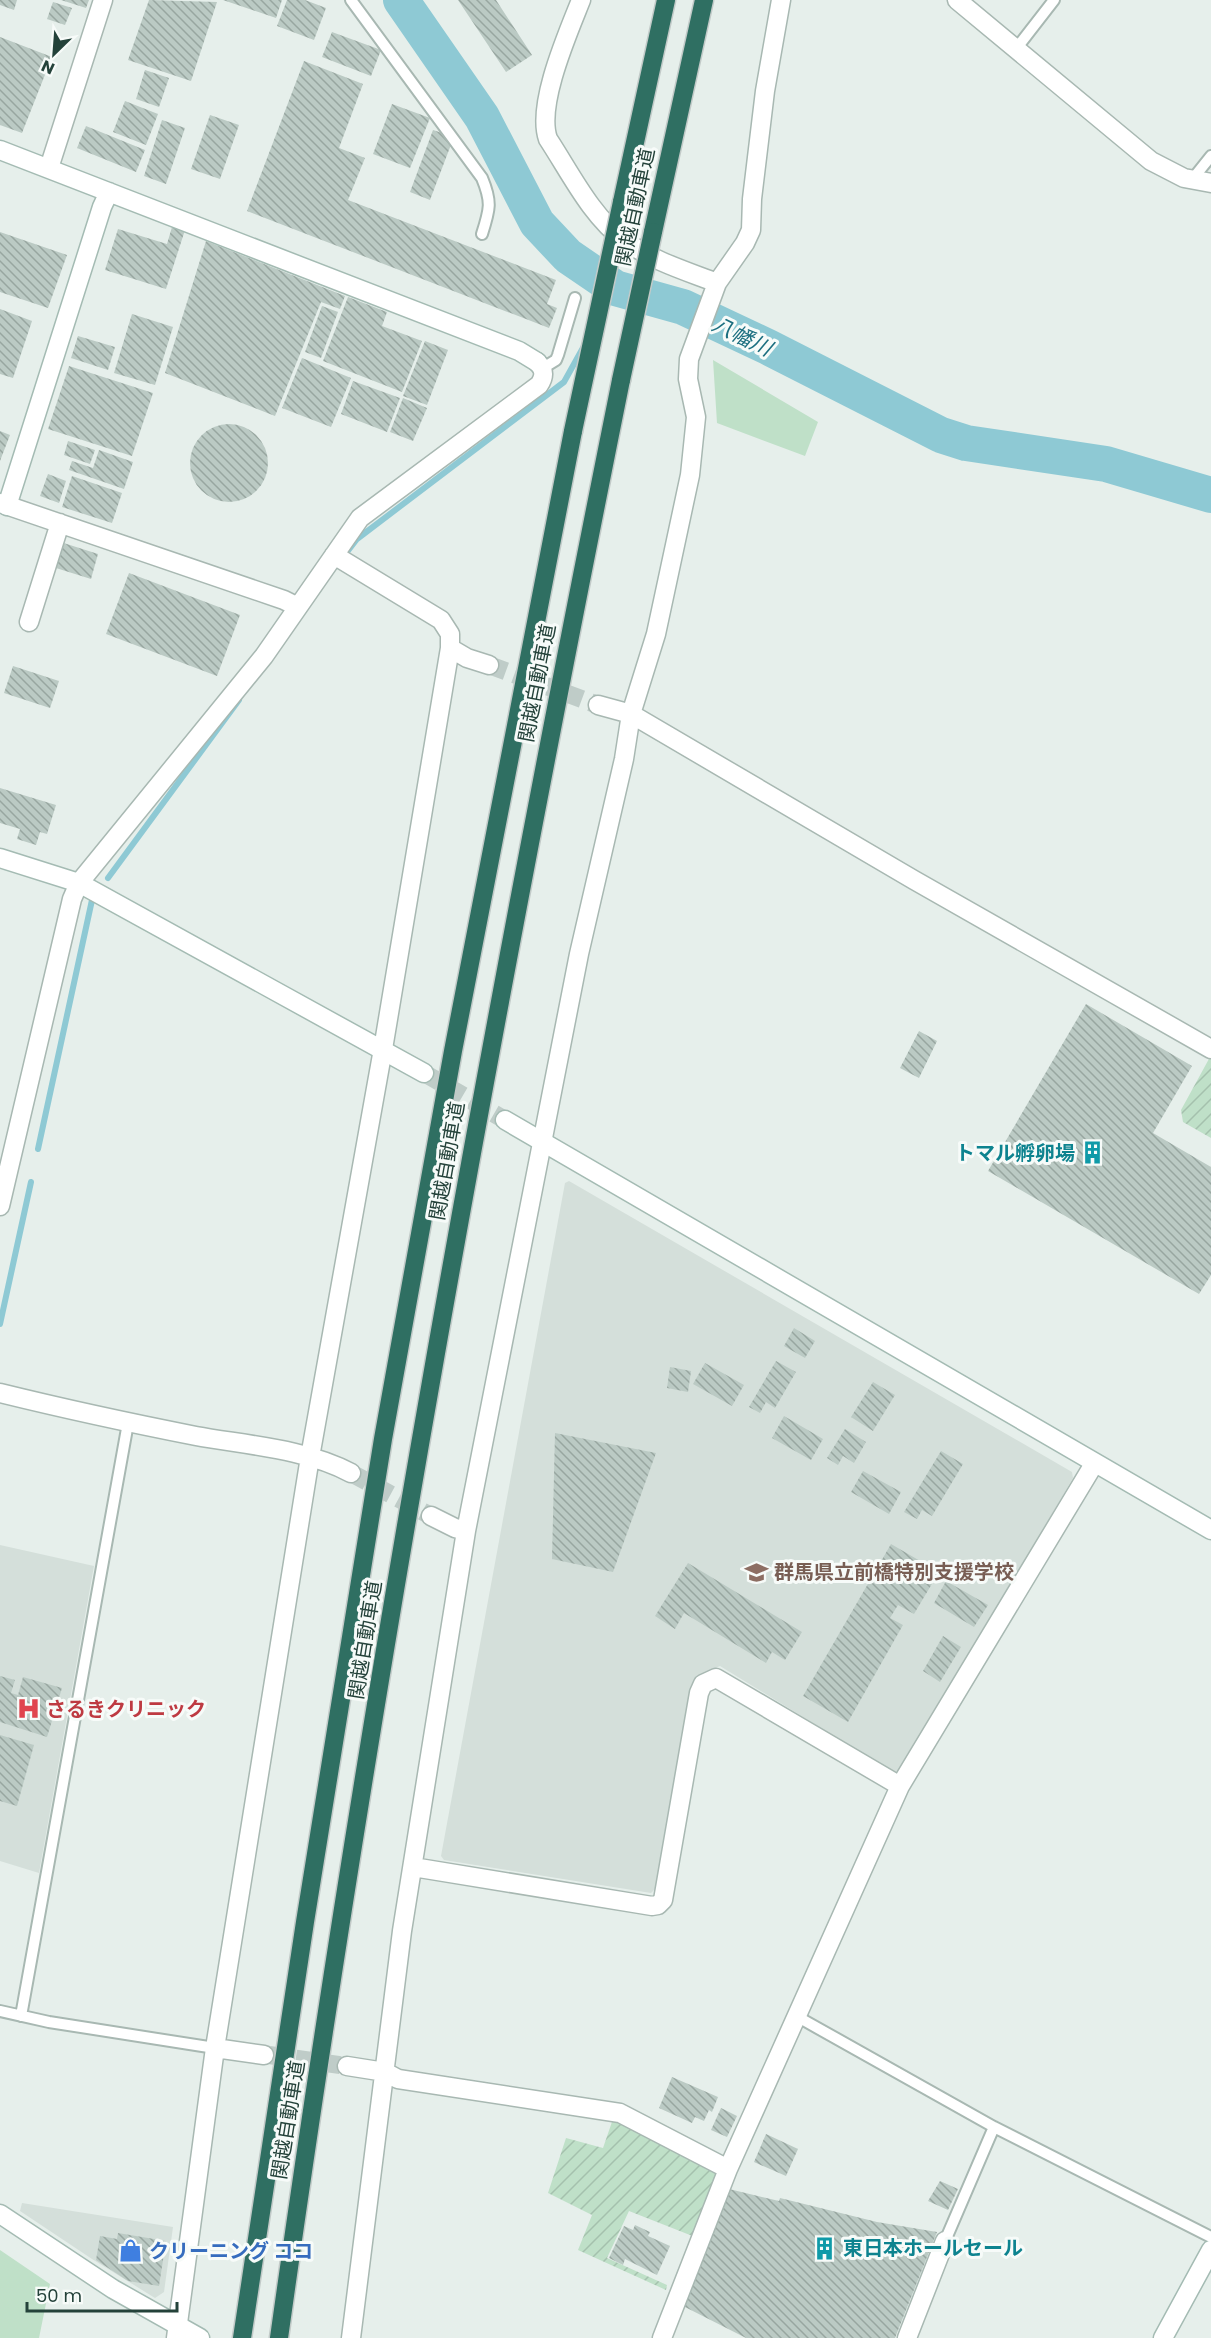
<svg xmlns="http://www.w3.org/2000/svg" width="1211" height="2338" font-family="Poppins,'Noto Sans JP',sans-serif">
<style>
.built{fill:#d4dfda}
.grass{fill:#bfe0c8}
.garden{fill:url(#garden-furrows)}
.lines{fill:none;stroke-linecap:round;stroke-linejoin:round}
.stream{stroke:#8ec9d4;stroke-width:6}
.river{stroke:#8ec9d4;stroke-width:36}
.building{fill:url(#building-back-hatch)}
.street-tunnel{stroke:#bfccc8;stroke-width:18;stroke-dasharray:18 9;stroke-linecap:butt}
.secondary-tunnel{stroke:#bfccc8;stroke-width:18;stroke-dasharray:18 9;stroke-linecap:butt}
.lane-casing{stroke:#a8b8b2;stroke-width:14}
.street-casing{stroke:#a8b8b2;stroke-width:21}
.secondary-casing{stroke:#a4bbb3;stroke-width:21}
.highway-casing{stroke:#c2cac8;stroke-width:21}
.lane{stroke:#fff;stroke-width:10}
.street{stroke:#fff;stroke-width:18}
.secondary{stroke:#fff;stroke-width:18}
.highway{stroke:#2f6f62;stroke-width:18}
.highway-bridge-casing{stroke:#c2cac8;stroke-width:21;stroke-linecap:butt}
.highway-bridge{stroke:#2f6f62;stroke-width:18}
.labels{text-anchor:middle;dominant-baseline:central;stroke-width:6;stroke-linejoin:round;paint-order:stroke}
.street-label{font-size:20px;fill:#24423a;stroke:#f7fbf9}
.culture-label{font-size:20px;font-weight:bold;fill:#0d838f;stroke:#f7fbf9;text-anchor:end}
.education-label{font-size:20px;font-weight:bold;fill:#785e54;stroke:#f7fbf9;text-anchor:start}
.health-label{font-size:20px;font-weight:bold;fill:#be3a42;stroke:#f7fbf9;text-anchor:start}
.shop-label{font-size:20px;font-weight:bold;fill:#366cbe;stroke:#f7fbf9;text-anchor:start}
.water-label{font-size:21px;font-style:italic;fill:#1c6f80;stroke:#f7fbf9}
</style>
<defs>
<pattern id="garden-furrows" width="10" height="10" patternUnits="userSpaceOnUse" patternTransform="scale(1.5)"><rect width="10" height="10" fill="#bfe0c8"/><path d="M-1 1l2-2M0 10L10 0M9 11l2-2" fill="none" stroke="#a4c1ad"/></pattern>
<pattern id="building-back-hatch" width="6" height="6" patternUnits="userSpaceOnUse" patternTransform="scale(1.5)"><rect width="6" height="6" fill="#bbcac4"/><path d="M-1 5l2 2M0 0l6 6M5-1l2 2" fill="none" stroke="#98a6a0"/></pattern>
</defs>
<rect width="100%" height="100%" fill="#e6efeb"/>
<path class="built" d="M 569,1181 L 1072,1472 L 1073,1478 L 903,1770 L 893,1772 L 720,1666 L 695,1677 L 657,1887 L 651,1893 L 444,1860 L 441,1856 L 565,1183 Z
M 0,1545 L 94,1566 L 39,1873 L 0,1861 Z
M 22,2203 L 173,2227 L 164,2292 L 155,2298 L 92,2259 L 20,2211 Z"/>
<path class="grass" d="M 713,360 L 818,422 L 805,456 L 717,423 Z
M 0,2250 L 50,2284 L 39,2338 L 0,2338 Z"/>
<path class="garden" d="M 1210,1057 L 1211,1058 L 1211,1138 L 1183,1122 L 1181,1110 Z
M 614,2116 L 720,2169 L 695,2237 L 629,2211 L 607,2258 L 667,2285 L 666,2290 L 578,2250 L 592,2215 L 548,2193 L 566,2138 L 603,2148 Z"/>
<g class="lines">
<path class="stream" d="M 607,302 L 615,288
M 347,552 L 357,539 L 564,382 L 584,346
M 108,878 L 239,700
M 38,1149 L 92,900
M 0,1324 L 31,1182"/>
<path class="river" d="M 401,0 L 482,117 L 537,223 L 568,256 L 615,288 L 683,307 L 768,347 L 941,435 L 966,443 L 1106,464 L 1211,495"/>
</g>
<path class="building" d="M 0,0 L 17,0 L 14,10 L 0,5 Z
M 61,0 L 89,0 L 86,8 Z
M 149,0 L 217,2 L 191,81 L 128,60 Z
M 223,0 L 282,0 L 276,18 Z
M 287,0 L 305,0 L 326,8 L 314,40 L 277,26 Z
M 458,0 L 496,0 L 532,55 L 506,72 Z
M 53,2 L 72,8 L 65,25 L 47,19 Z
M 332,32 L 381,50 L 371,76 L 322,57 Z
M 0,37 L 52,57 L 22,133 L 0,125 Z
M 304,61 L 363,84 L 339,148 L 365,158 L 348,200 L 556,280 L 547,304 L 557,308 L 549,328 L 247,211 Z
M 145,70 L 169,78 L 159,107 L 136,99 Z
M 125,101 L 158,114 L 146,145 L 113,132 Z
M 392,104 L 430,118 L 410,168 L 373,154 Z
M 210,115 L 239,125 L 220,179 L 191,169 Z
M 162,120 L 185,128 L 166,184 L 144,176 Z
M 86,126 L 145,150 L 136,172 L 77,148 Z
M 433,130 L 448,135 L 452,142 L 430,200 L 410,192 Z
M 172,227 L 185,230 L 166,289 L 105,270 L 118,229 L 167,244 Z
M 0,232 L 67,255 L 48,308 L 0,292 Z
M 206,241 L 345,296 L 340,309 L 321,302 L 275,416 L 165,373 Z
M 348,297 L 387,312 L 382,326 L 422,341 L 402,392 L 323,361 Z
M 322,306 L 338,312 L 321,358 L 305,352 Z
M 0,309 L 32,321 L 13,378 L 0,374 Z
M 132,314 L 173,327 L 155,385 L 114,373 Z
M 78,336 L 115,347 L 108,370 L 71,358 Z
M 425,341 L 448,350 L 427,405 L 403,396 Z
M 302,358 L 351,378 L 331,427 L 282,408 Z
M 69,366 L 153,393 L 132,456 L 48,429 Z
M 353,381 L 400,398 L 387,432 L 341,414 Z
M 403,398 L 427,408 L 413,441 L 390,432 Z
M190 463a39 39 0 1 1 78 0a39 39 0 1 1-78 0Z
M 0,431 L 10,435 L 0,461 Z
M 68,441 L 95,450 L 90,464 L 64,455 Z
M 99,450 L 133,462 L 124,489 L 69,470 L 72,461 L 93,468 Z
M 48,474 L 66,481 L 59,503 L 40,496 Z
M 72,476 L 122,493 L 112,523 L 62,507 Z
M 48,538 L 98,554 L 91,579 L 40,563 Z
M 129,573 L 240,615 L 217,676 L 106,634 Z
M 13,666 L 59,681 L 50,708 L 4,693 Z
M 0,788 L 56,805 L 47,834 L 40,832 L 36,845 L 17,839 L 20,829 L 0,823 Z
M 1086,1004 L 1192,1066 L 1153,1133 L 1211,1167 L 1211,1275 L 1199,1294 L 988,1171 Z
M 919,1031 L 937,1041 L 919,1078 L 900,1068 Z
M 794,1328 L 815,1341 L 805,1358 L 784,1346 Z
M 776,1361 L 796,1372 L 775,1408 L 766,1402 L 760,1413 L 749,1407 Z
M 705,1363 L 744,1385 L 732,1406 L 693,1384 Z
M 670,1367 L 691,1371 L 688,1392 L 667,1388 Z
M 873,1382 L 895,1395 L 873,1431 L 851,1417 Z
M 784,1416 L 823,1439 L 811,1460 L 772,1438 Z
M 845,1429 L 866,1442 L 854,1463 L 843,1456 L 838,1465 L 827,1458 Z
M 555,1433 L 656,1453 L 613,1572 L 552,1559 Z
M 941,1451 L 963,1464 L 932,1516 L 922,1510 L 917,1519 L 904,1512 Z
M 863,1471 L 901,1492 L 889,1514 L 851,1492 Z
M 891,1544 L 939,1572 L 914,1614 L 898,1605 L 890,1618 L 903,1625 L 848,1722 L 803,1696 Z
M 688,1563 L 802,1632 L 785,1660 L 772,1652 L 766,1663 L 684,1613 L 675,1629 L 655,1616 Z
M 946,1581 L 988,1605 L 974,1627 L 934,1603 Z
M 943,1636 L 961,1647 L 940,1682 L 923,1671 Z
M 0,1676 L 15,1680 L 11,1693 L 18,1695 L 23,1677 L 62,1688 L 47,1737 L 0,1722 Z
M 0,1735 L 34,1745 L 17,1806 L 0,1801 Z
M 672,2077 L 718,2097 L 712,2112 L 709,2110 L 704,2121 L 695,2117 L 692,2123 L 659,2108 Z
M 721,2108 L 737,2116 L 727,2137 L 711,2130 Z
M 766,2134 L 798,2149 L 786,2176 L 754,2162 Z
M 940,2181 L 958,2189 L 948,2210 L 928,2201 Z
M 729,2189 L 779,2201 L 780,2198 L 877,2222 L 937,2232 L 895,2338 L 746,2338 L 683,2306 Z
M 635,2225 L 650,2232 L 648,2236 L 670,2246 L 657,2275 L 625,2259 L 623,2265 L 609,2258 L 624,2226 L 633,2230 Z
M 118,2233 L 166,2241 L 159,2286 L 128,2281 L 96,2260 L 100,2236 L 117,2239 Z"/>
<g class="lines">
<path class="street-tunnel" d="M 489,665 L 598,705
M 351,1473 L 431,1516
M 269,2055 L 347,2066"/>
<path class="secondary-tunnel" d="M 424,1073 L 505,1120"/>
<defs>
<path id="lane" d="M 351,0 L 482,178 C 492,202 490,209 482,234
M 1016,49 L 1054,0
M 1195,181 L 1195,176 L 1211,156
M 543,368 L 556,360 L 558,355 L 575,298
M 0,2011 L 49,2022 L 215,2048
M 21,2016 L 128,1423
M 798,2017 L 994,2127 L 1211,2237
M 945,2241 L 994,2127"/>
<path id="street" d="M 581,0 C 568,33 536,105 548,139 C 571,174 591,216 625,241 C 653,261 686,271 717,283
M 957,0 L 1151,161 L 1184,178 L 1211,183
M 49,168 L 103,0
M 0,503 L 284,600 L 298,607
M 29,622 L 60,523
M 450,648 L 467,658 L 489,665
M 598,705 L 631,714 L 914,880 L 1211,1049
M 0,1206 L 72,899 L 79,883 L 264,656 L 360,518 L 539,385 C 545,376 545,370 537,362
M 0,1393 C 65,1409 130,1423 196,1436 C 246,1445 307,1449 351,1473
M 431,1516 L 455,1528 L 466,1531
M 413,1867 L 652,1906 L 658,1905 L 663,1900 L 699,1693 L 703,1684 L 716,1678 L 900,1786
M 215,2048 L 264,2055
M 347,2066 L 385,2072 L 398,2079 L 620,2113 L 728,2169 L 900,1786 L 1094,1464
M 176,2338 L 215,2048 L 310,1457 L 383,1049 L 450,648 L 450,634 L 441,620 L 334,555
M 351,2338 L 402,1931 L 466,1531 L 579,954 L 624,759 L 631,714 L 656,634 L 690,475 L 696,417 L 688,379 L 689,359 L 717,283 L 745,243 L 751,230 L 752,199 L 765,91 L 781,0
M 662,2338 L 728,2169
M 907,2338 L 945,2241"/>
<path id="secondary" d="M 0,150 L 519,351 L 537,362
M 7,506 L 102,207 L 109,192
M 0,858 L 79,883 L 424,1073
M 505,1120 L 1211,1530
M 0,2214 L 113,2289 L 200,2338
M 1163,2338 L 1211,2250"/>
<path id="highway" d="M 622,202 L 666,0
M 653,232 L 704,0
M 242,2338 L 305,1922 L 383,1439 L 453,1051 L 573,431
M 279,2338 C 371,1682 490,1030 621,380"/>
</defs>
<use href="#lane" class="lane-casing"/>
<use href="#street" class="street-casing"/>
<use href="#secondary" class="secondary-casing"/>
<use href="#highway" class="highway-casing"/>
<use href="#lane" class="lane"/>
<use href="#street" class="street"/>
<use href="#secondary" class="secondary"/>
<use href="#highway" class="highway"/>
<defs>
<path id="highway-bridge" d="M 621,380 L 653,232
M 573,431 L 622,202"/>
</defs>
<use href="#highway-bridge" class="highway-bridge-casing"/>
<use href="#highway-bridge" class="highway-bridge"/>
</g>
<defs>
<symbol id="building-bare" viewBox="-9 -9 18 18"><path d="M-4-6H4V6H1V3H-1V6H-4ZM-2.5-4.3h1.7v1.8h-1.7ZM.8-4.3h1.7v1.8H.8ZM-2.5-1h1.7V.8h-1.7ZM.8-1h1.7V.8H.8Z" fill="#0f9aa8" stroke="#f7fbf9" stroke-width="2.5" paint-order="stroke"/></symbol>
<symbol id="school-bare" viewBox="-9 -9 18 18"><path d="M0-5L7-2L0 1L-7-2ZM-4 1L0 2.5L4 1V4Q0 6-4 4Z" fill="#8d6e63" stroke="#f7fbf9" stroke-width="2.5" paint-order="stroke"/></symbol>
<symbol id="hospital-bare" viewBox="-9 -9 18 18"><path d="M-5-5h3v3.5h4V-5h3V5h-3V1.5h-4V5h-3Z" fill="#e0444e" stroke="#f7fbf9" stroke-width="2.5" paint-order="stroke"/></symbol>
<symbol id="shop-bare" viewBox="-9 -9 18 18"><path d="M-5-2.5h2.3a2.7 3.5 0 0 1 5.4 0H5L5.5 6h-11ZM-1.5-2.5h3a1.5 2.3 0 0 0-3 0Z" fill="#3f7fe0" stroke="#f7fbf9" stroke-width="2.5" paint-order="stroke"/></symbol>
</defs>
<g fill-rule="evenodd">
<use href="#building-bare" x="1076" y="1136" width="33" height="33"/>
<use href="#school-bare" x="740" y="1556" width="33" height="33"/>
<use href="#hospital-bare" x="12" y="1692" width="33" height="33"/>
<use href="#building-bare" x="808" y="2232" width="33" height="33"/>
<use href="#shop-bare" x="114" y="2234" width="33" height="33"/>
</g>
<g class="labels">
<g class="street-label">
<text transform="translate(635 207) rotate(-78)">関越自動車道</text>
<text transform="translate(537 683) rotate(-79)">関越自動車道</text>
<text transform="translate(447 1161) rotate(-80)">関越自動車道</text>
<text transform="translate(365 1640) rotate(-81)">関越自動車道</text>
<text transform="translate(288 2120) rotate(-81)">関越自動車道</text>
</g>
<g class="culture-label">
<text x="1075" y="1153">トマル孵卵場</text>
<text x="843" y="2248" text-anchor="start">東日本ホールセール</text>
</g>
<g class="education-label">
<text x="774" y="1572">群馬県立前橋特別支援学校</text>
</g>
<g class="health-label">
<text x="46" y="1709">さるきクリニック</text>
</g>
<g class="shop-label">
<text x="149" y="2251">クリーニング ココ</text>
</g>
<g class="water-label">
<text transform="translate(742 336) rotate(26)">八幡川</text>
</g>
</g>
<g transform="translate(54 54) rotate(205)" stroke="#f7fbf9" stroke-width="4.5" paint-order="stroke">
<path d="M0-4.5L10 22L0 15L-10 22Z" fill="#24423a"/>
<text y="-9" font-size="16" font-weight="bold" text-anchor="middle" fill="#24423a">N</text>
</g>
<path d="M27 2302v9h150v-9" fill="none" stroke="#24423a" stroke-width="3"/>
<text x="36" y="2302" font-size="18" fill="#24423a" stroke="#f7fbf9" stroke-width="4.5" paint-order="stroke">50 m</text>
</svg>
